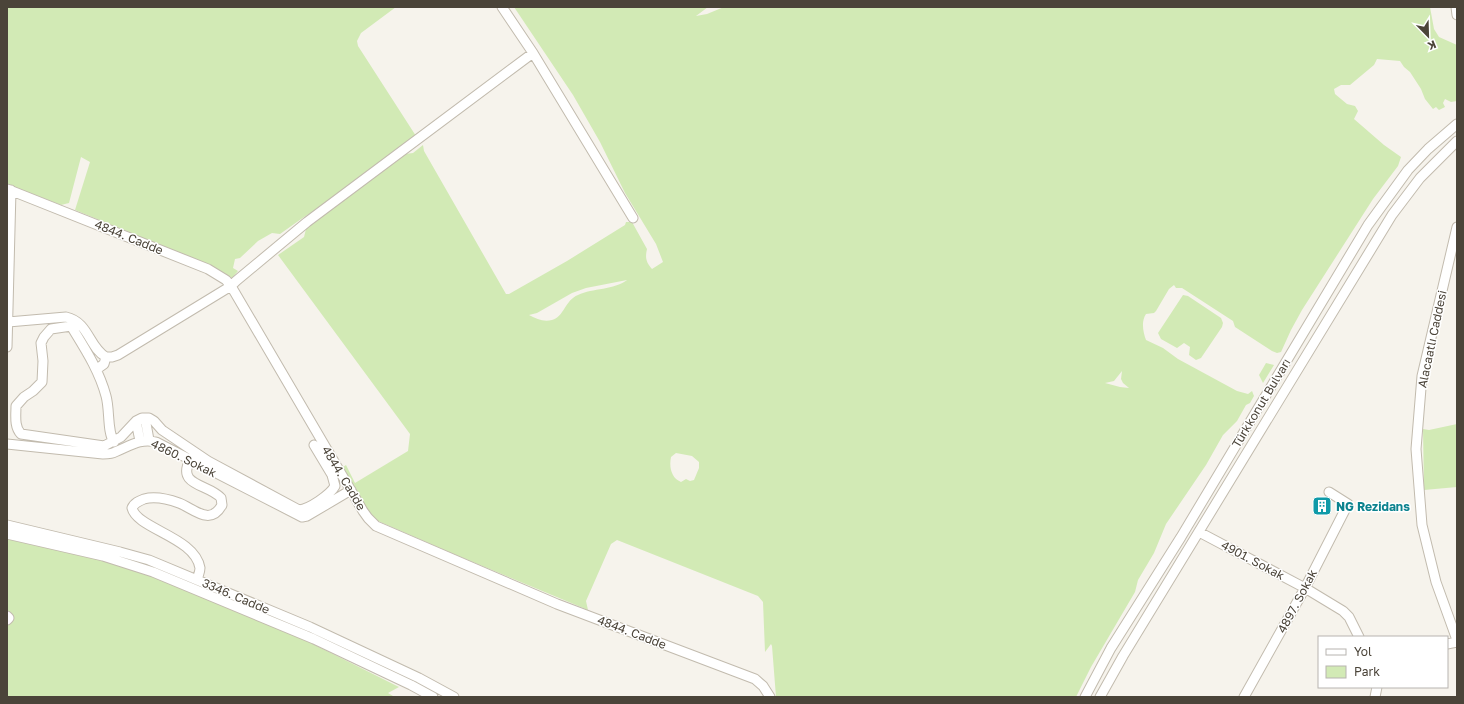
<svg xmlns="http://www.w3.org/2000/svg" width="1464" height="704" font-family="'Golos Text',sans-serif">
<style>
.green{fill:#d2eab5;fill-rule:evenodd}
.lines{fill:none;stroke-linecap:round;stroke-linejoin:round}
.minor-casing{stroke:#c2bbae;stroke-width:11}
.minor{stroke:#fff;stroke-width:9}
.labels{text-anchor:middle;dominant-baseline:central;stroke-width:3;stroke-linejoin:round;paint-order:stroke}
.street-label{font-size:12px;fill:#4b4439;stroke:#fff}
.culture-label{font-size:12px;font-weight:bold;fill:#0d838f;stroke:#fff;text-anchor:start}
</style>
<rect width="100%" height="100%" fill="#f6f3ec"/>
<path class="green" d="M 7,7 L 396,7 L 361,33 L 357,41 L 358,46 L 416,136 L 329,202 L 304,217 L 280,234 L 272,233 L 258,241 L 240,258 L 235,259 L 233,268 L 238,271 L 232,278 L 214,267 L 75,210 L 90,162 L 81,157 L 69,203 L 61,205 L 7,184 Z
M 514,7 L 708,7 L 696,16 L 707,14 L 724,7 L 1430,7 L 1434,29 L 1439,37 L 1457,45 L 1457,101 L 1451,102 L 1445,99 L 1443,103 L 1445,107 L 1439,110 L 1436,107 L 1433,109 L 1425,99 L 1421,89 L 1410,72 L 1404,67 L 1400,61 L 1377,59 L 1374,65 L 1350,85 L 1341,85 L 1334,89 L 1335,94 L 1347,104 L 1355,106 L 1358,111 L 1354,119 L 1384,145 L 1401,157 L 1398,166 L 1373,199 L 1302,310 L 1291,330 L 1281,352 L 1277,353 L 1272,351 L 1235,327 L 1233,321 L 1182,288 L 1176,288 L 1174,285 L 1169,289 L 1156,311 L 1154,313 L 1146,314 C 1141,321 1143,332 1146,340 L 1163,348 L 1178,359 L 1237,391 L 1248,394 L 1252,391 L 1254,396 L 1250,403 L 1246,405 L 1237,421 L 1223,435 L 1206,465 L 1166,524 L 1154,553 L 1138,580 L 1135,592 L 1091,667 L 1076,697 L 776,697 L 772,646 L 771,644 L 765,652 L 763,602 L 758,596 L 617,540 L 611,544 L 586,601 L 588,610 L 456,555 L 378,521 L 370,514 L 343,467 L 346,465 L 355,483 L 408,451 L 410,434 L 278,255 L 304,237 L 306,229 L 317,220 L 405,154 L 413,153 L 423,145 L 424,151 L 506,294 L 509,294 L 567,261 L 625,225 L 626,222 L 632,222 L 647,249 C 645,258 646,262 652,269 L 663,262 L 656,244 L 625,193 L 600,142 L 573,95 ZM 627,280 C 614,290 593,288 578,295 C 565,300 564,317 552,320 C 543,322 537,319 529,315 L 537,313 L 572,293 L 586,288 ZM 1122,371 L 1121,379 L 1123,383 L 1129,388 L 1120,387 L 1105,383 L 1114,381 ZM 676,453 L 692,456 L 699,462 L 699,468 L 694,480 L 690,481 L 686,479 L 681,482 C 671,478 669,467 671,457 Z
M 1183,295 L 1188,296 L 1221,318 L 1223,323 L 1222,327 L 1201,358 L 1196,360 L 1189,355 L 1190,347 L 1184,343 L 1177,348 L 1161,339 L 1158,333 Z
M 1266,363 L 1274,365 L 1263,383 L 1259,375 Z
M 1457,424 L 1457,487 L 1424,490 L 1423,429 L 1429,430 Z
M 7,536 L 112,558 L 305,640 L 399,687 L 388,693 L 393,696 L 399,697 L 7,697 L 7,622 L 13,618 L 7,611 Z"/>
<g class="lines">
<defs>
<path id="minor" d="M 502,7 L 533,53 L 633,218
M 1456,7 L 1457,15
M 7,189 L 208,269 L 226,280 L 231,286 L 363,511 L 368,518 L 376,526 L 557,604 L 755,679 L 763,686 L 770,697
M 1457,227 L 1422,376 L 1416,449 L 1422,525 L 1436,582 L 1457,640
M 8,322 L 66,317 C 89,322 89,348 106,357
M 7,347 L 11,190
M 97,369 L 104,364 L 106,357 L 112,357 L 118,355 L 231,286 L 236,281 L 307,222 L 533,53
M 145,418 L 149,440
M 136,421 L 140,441
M 114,442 C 107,432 110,410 106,396 C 99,370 85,349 71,326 L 51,329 L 44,337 L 41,343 L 43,361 L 42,382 L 33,391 L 24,397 L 16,406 C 16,415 14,427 21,434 L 104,446 L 121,437 L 136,421 L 142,418 L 149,418 L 154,421 L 162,430 L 208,461 L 299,510 C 309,509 330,495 335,486 L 332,475 L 314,445
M 7,444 L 103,454 C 107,454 112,454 115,452 C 130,446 140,438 156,442 L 302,517 L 307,516 L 351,490
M 190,460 C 176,486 209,484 221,498 L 222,505 C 210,527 193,508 179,503 C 168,499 155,496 144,499 C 139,501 134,503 132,508 C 137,529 195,537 200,568 C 200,572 198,576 197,580
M 7,525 L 120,552 L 149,560 L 310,627 L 419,678 L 454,697
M 1199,532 L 1305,588 L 1343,611 L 1349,617 L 1359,637
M 7,534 L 103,556 L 153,572 L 314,639 L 411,685 L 433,697
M 7,616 L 9,618 L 7,620
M 1447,644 L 1457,642
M 1085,697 L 1111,648 L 1181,537 L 1368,225 L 1408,170 L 1428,149 L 1457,124
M 1100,697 L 1123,656 L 1392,215 L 1420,178 L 1457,141
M 1244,697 L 1305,588 L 1348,504 L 1329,492
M 1375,697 L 1377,687"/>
</defs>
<use href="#minor" class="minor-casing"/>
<use href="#minor" class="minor"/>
</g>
<defs>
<symbol id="building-square" viewBox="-11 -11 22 22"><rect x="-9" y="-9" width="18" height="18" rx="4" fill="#0f9aa8" stroke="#fff"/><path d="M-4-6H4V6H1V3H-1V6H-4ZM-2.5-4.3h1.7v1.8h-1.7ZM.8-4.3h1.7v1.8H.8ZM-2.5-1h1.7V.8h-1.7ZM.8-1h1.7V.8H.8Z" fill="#fff"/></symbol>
</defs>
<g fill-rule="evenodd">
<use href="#building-square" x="1311" y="495" width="22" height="22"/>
</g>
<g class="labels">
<g class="street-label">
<text transform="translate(129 237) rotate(22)">4844. Cadde</text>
<text transform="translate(1432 339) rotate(-78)">Alacaatlı Caddesi</text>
<text transform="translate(1261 403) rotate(-59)">Türkkonut Bulvarı</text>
<text transform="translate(184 458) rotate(26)">4860. Sokak</text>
<text transform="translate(344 478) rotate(59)">4844. Cadde</text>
<text transform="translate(1253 560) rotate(28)">4901. Sokak</text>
<text transform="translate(236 596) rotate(23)">3346. Cadde</text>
<text transform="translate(1297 601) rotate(-62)">4897. Sokak</text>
<text transform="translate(632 632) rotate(21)">4844. Cadde</text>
</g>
<g class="culture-label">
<text x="1336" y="506">NG Rezidans</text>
</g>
</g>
<rect width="1464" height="704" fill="none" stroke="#4b4439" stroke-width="16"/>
<rect x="1318" y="636" width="130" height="52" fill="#ffffff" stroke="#b7b4b0"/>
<rect x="1326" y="649" width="20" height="6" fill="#ffffff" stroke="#b7b4b0"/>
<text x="1354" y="656" font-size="12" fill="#4b4439">Yol</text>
<rect x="1326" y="666" width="20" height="12" fill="#d2eab5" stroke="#b7b4b0"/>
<text x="1354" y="676" font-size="12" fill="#4b4439">Park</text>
<g transform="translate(1428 36) rotate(157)" stroke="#ffffff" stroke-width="3" paint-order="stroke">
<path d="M0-3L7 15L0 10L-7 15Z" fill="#4b4439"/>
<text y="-6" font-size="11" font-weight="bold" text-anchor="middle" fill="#4b4439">K</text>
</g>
</svg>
